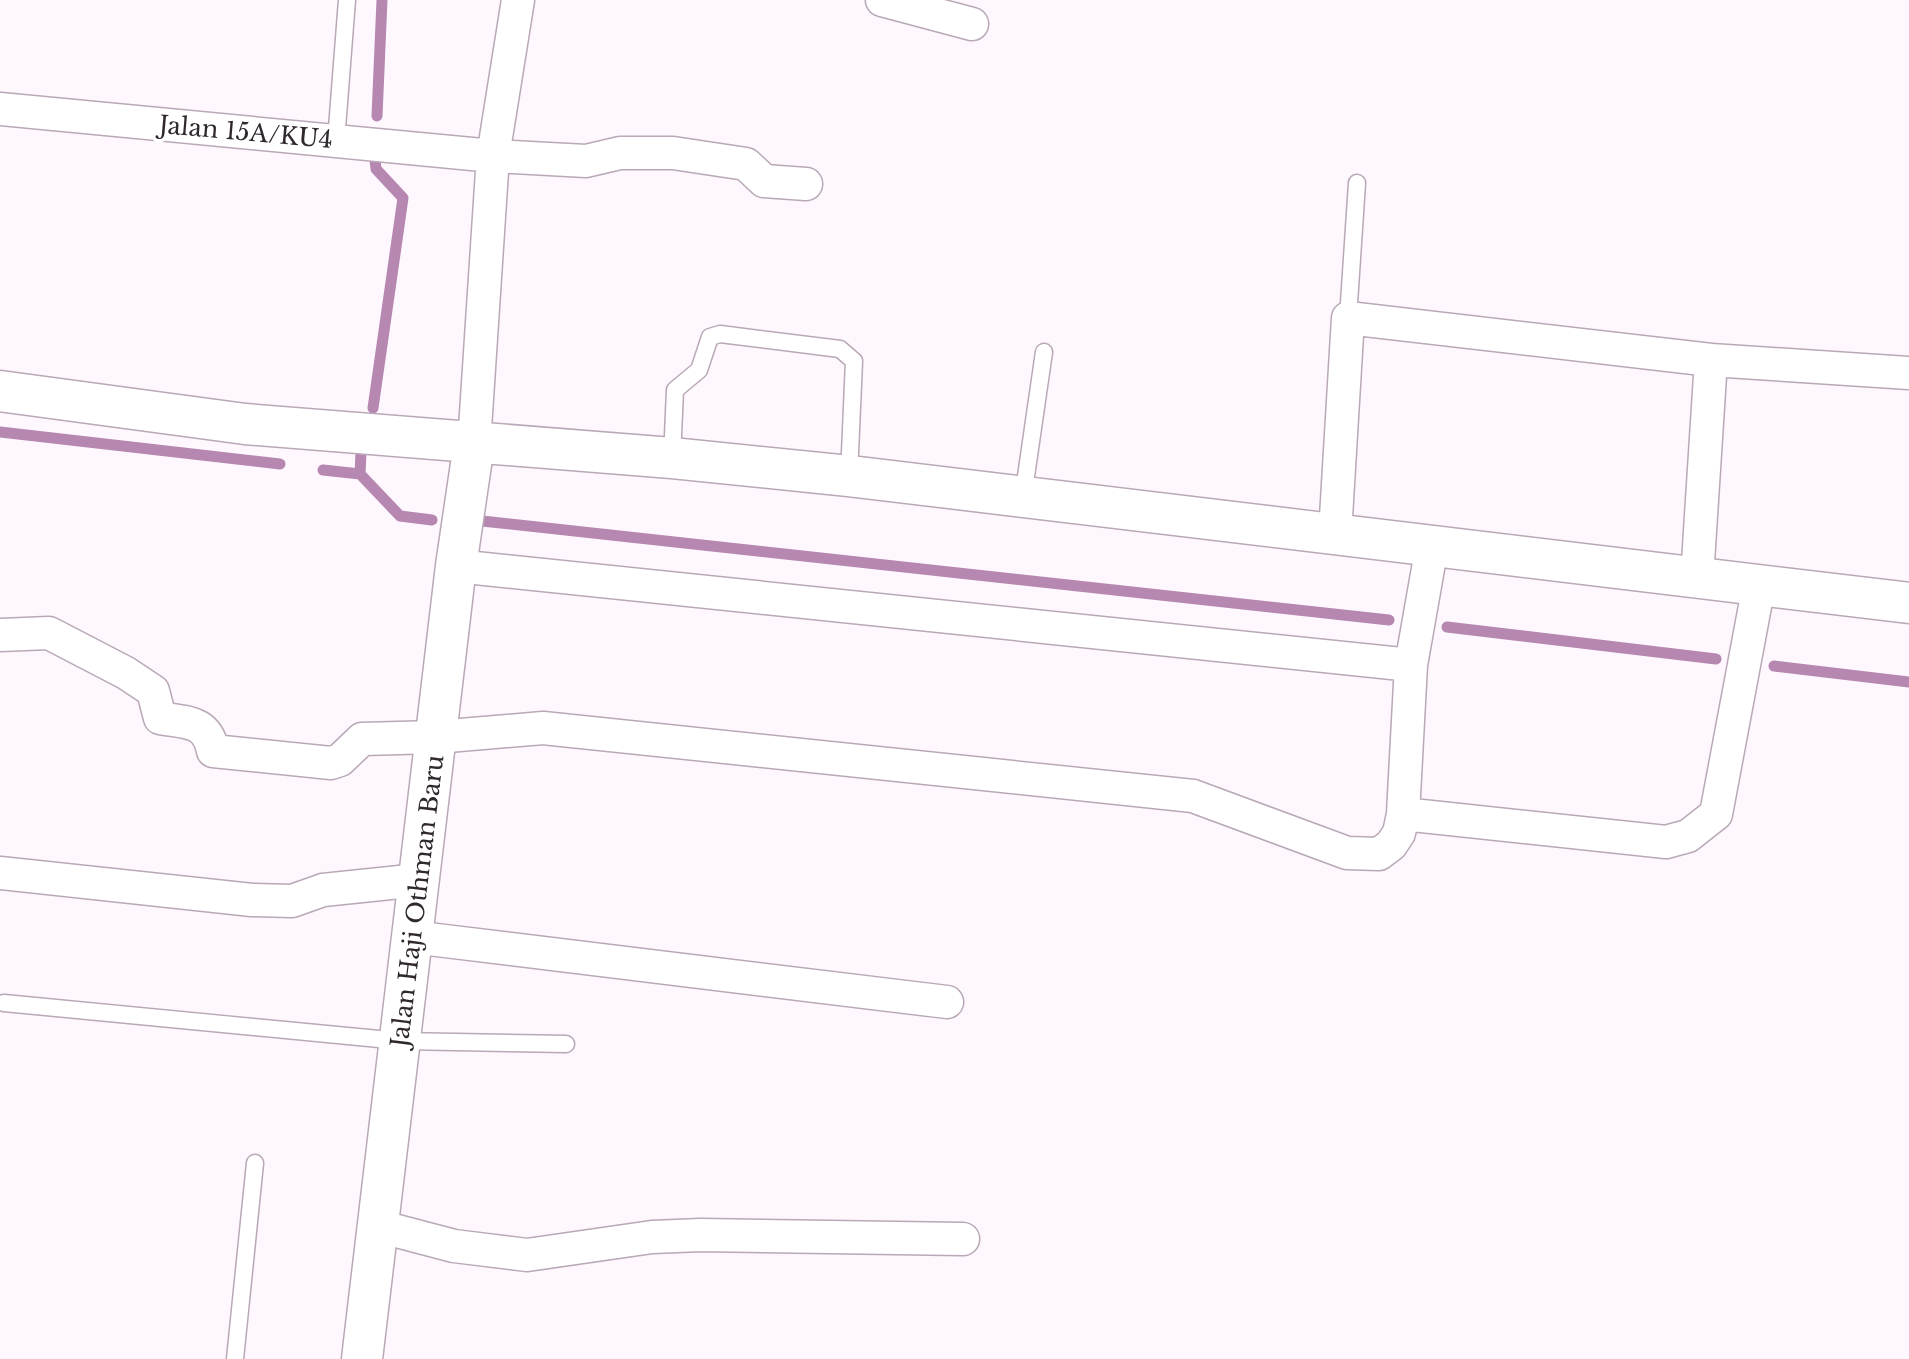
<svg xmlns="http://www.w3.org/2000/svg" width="1909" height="1359" font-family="'Libre Baskerville',serif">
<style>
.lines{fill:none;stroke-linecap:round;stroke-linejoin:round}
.stream{stroke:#b687b1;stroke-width:11}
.service-casing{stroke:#b9a8b7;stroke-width:19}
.minor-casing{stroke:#b9a8b7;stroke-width:35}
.tertiary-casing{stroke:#b9a8b7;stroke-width:43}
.service{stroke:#fff;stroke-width:16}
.minor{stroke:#fff;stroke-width:32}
.tertiary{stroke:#fff;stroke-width:40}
.labels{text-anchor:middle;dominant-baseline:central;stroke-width:7;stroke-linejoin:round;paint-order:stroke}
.street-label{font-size:24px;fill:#2f282e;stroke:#fff}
</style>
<rect width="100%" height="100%" fill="#fef7fd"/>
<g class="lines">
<path class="stream" d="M 377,116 L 382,0
M 373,408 L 403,198 L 376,169 L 375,160
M 0,432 L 280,464
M 323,470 L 360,474 L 400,516 L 432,520
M 360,474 L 361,452
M 482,521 L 1389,620
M 1447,627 L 1716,659
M 1774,666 L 1909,682"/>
<defs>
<path id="service" d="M 336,141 L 347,0
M 1348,318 L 1357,183
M 672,458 L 675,390 L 699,370 L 710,337 L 720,334 L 840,349 L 854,361 L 849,476
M 1023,497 L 1044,352
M 4,1003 L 400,1041 L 566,1044
M 235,1359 L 255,1163"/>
<path id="minor" d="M 882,0 L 972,24
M 0,109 L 493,156 L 586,161 L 620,153 L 673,153 L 746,164 L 764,181 L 806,184
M 474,444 L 493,156 L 518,0
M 1335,534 L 1348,318 L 1711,360
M 456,566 L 1411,665
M 1697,578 L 1711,360 L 1909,373
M 0,635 L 49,633 L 126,673 L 153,691 L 160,718 C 187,723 207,720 213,751 L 331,763 L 340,760 L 362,739 L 436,737 L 543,728 L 1193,796 L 1347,853 L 1379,854 L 1391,845 L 1399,833 L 1403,814 L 1411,665 L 1432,546
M 1403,814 L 1666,842 L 1688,836 L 1716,814 L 1759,585
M 0,873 L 252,900 L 292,901 L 323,890 L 419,880
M 412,937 L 947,1002
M 378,1226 L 454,1246 L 527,1255 L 652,1237 L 701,1235 L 963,1239"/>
<path id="tertiary" d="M 0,391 L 245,424 L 672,458 L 849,476 L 1909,603
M 362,1359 L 456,566 L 474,444"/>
</defs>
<use href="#service" class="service-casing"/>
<use href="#minor" class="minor-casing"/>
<use href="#tertiary" class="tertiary-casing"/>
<use href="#service" class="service"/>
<use href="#minor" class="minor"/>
<use href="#tertiary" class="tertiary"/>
</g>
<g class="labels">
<g class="street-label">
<text transform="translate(246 132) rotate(5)">Jalan 15A/KU4</text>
<text transform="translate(417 901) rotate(-83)">Jalan Haji Othman Baru</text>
</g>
</g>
</svg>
